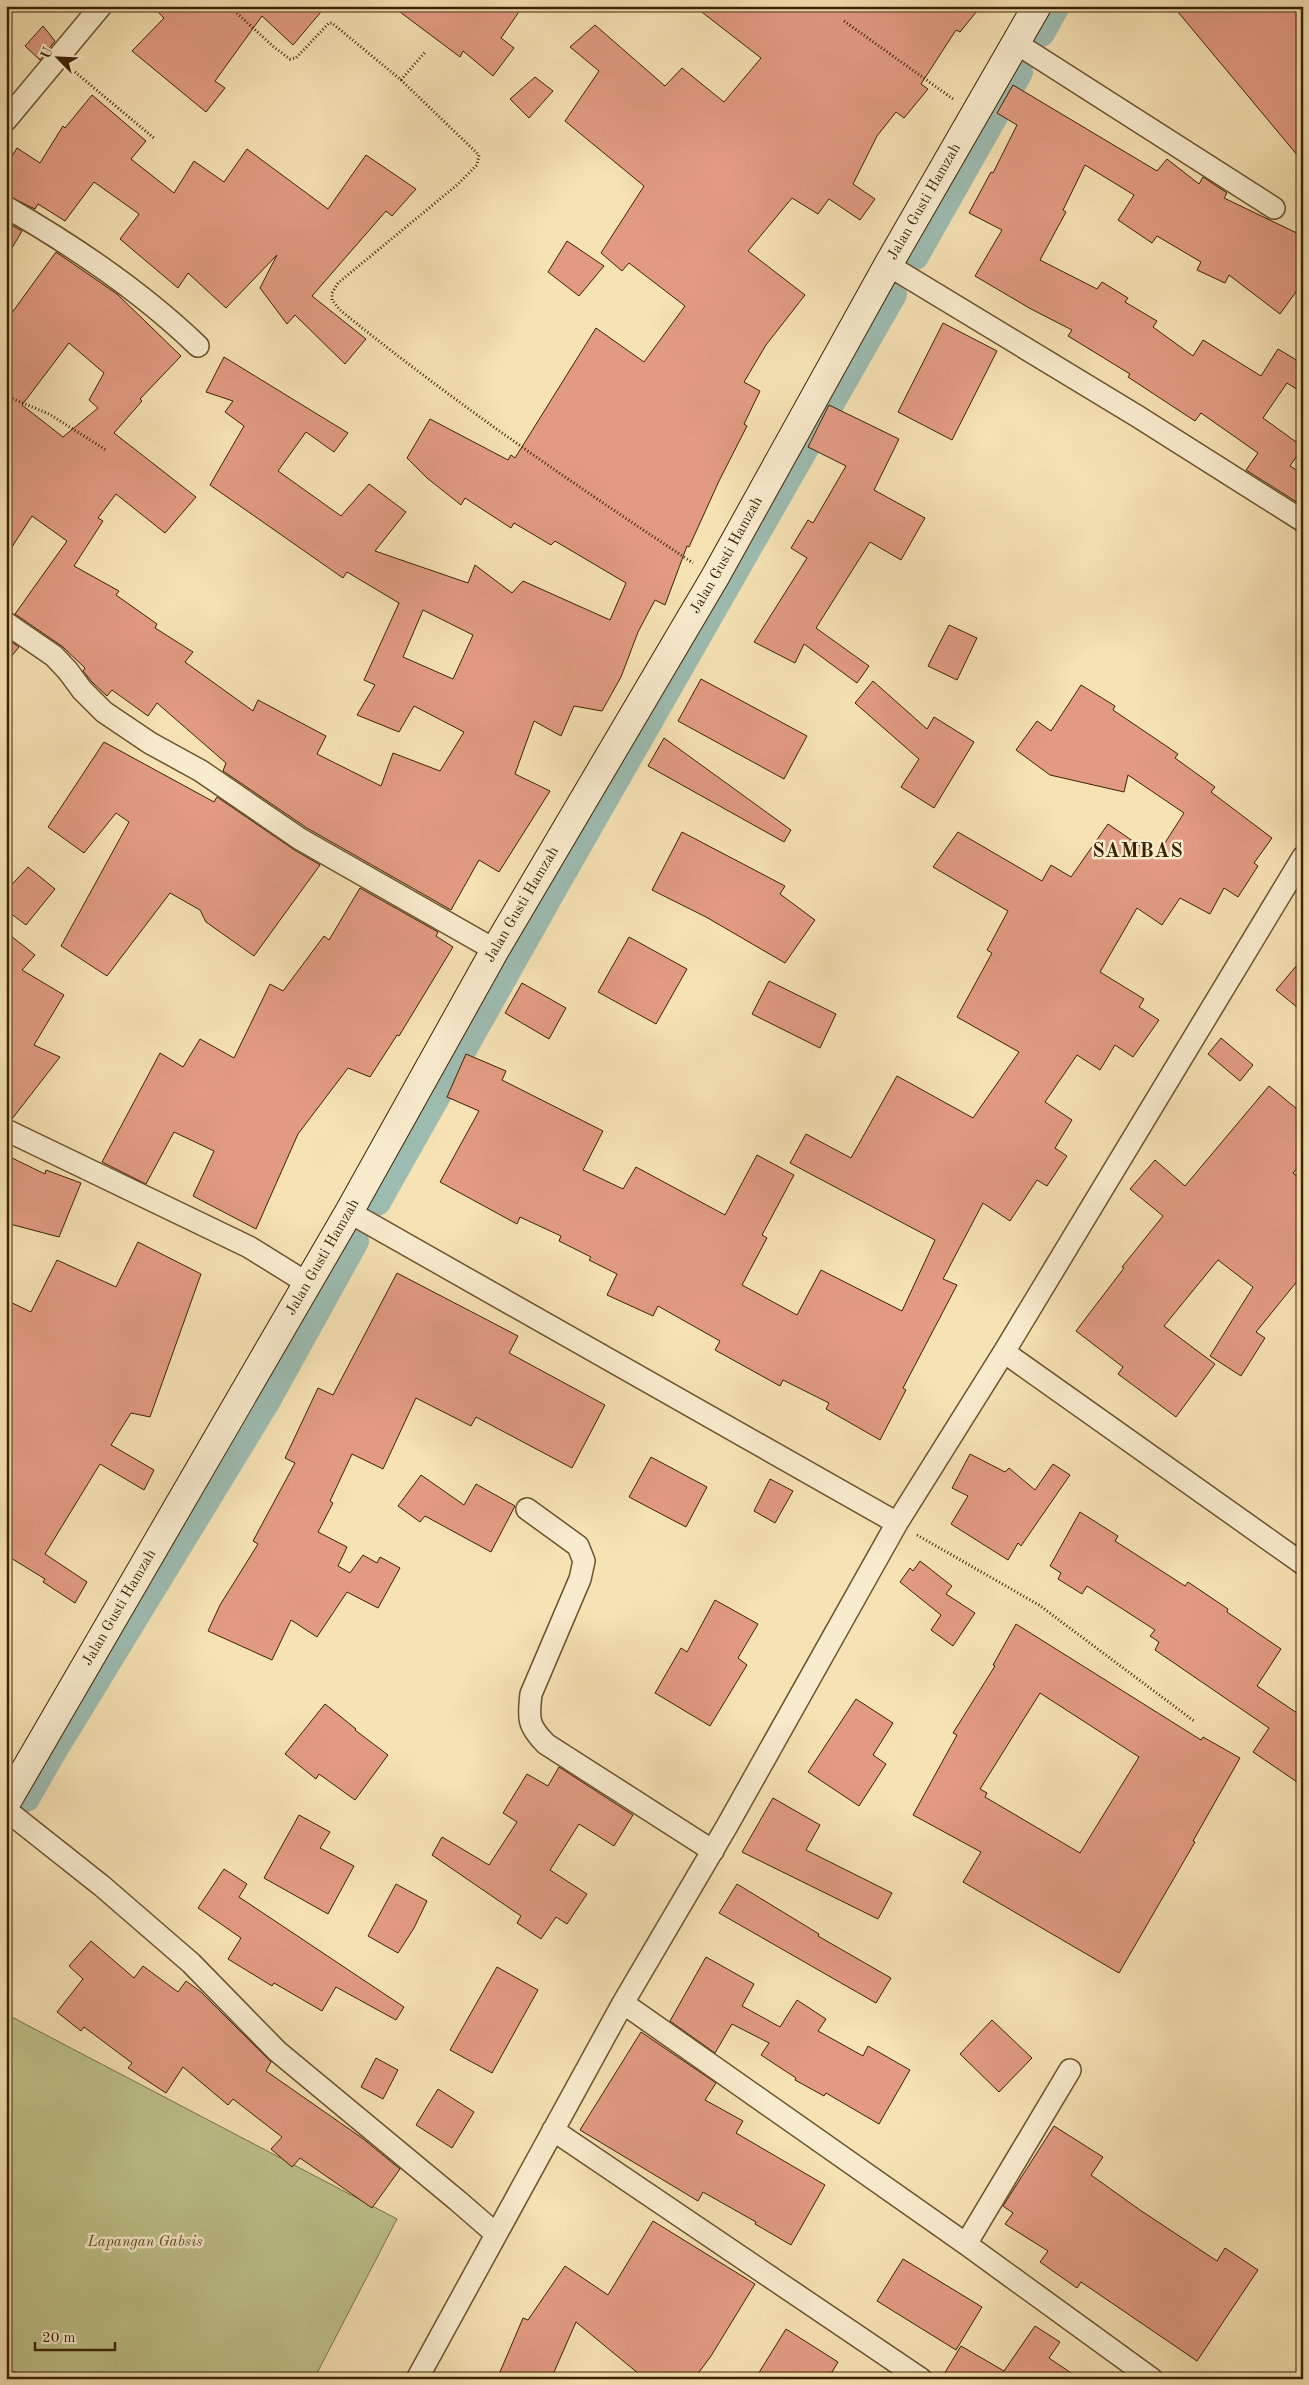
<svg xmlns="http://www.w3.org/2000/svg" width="1309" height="2385" font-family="'Old Standard TT',serif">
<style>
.green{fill:#bec38b;stroke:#7c7346}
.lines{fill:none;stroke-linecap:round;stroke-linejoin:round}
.canal{stroke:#9dbdb2;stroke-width:28}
.building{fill:#e29b82;stroke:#3b2302;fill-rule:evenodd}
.street-casing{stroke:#6a532e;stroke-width:24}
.secondary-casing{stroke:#3b2302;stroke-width:30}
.path{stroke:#3b2302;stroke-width:3;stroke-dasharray:1 2.5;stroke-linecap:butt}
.street{stroke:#f9ecce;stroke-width:21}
.secondary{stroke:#f9ecce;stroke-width:28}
.labels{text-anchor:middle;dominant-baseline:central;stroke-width:5;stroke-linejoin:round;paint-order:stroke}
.street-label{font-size:15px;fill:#3b2302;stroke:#f9ecce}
.park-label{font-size:15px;font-style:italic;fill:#5c4b24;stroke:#f9ecce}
.district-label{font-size:20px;font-weight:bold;letter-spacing:1px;fill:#3b2302;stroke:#f9ecce}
</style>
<rect width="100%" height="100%" fill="#f6e2b3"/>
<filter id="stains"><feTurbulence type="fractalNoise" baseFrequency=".004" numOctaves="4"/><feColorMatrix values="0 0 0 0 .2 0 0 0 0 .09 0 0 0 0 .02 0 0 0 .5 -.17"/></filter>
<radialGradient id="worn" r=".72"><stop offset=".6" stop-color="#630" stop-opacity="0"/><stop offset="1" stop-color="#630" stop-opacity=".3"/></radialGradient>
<path class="green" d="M 6,2014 L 397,2219 L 314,2379 L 28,2379 L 6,2367 Z"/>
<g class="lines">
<path class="canal" d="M 1041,33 L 1056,6
M 915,256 L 1019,72
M 377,1202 L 556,884 L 893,294
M 26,1798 L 50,1756 L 266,1402 L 355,1241"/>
</g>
<path class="building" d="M 152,6 L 326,6 L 293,45 L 262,16 L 215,81 L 225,88 L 206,112 L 132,51 L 164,18 Z
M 392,6 L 523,6 L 501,38 L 514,48 L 493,76 L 463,51 L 460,57 Z
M 694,6 L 981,6 L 960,32 L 956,30 L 921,84 L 928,89 L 904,118 L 896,112 L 877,136 L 853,184 L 875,199 L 860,220 L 829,199 L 818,214 L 792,198 L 748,251 L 805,295 L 766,345 L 744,382 L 760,391 L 744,424 L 747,426 L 719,481 L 689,547 L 687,546 L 665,605 L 655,600 L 638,632 L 621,677 L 602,711 L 574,706 L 561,736 L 534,721 L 515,774 L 550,791 L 499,872 L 479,860 L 451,910 L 307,828 L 223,771 L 226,763 L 157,703 L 148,716 L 112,690 L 107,696 L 92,682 L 83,671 L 85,668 L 63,647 L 15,614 L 67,541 L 32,516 L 6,556 L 6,321 L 56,252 L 117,294 L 181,356 L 140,399 L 142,401 L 114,433 L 196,497 L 165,533 L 116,494 L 98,518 L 103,521 L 74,566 L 119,591 L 116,595 L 157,624 L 155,628 L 193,652 L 185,662 L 253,711 L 258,700 L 326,736 L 317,754 L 381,786 L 393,753 L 440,771 L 464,732 L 414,706 L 399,732 L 357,715 L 375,685 L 364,680 L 399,603 L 347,572 L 343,578 L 210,485 L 244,426 L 225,412 L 233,401 L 206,392 L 224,357 L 348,433 L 334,452 L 306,432 L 278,471 L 341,516 L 369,484 L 406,512 L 375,551 L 468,583 L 475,565 L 512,593 L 523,581 L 610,620 L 626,583 L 555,541 L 551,545 L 514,523 L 511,528 L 465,498 L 461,505 L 427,478 L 407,458 L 430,419 L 508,460 L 511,455 L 515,458 L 596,328 L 644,362 L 685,306 L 629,263 L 622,271 L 601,253 L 644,186 L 565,121 L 599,71 L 570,47 L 595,25 L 665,86 L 682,68 L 724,102 L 761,58 ZM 69,343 L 104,373 L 89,400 L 98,408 L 63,437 L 22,405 ZM 423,610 L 473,635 L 453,679 L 403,657 Z
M 1173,6 L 1303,6 L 1303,162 Z
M 43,26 L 55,41 L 40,60 L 25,46 Z
M 535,77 L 553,91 L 529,118 L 510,99 Z
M 1013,85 L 1157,171 L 1167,159 L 1199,184 L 1203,177 L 1227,193 L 1224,198 L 1303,236 L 1303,282 L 1280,314 L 1229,275 L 1225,283 L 1197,270 L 1201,262 L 1157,236 L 1152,243 L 1118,220 L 1134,195 L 1085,165 L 1063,210 L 1066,212 L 1040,260 L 1097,289 L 1102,282 L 1128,298 L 1125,302 L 1157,321 L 1153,327 L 1193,356 L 1203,340 L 1261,376 L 1278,349 L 1303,364 L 1303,393 L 1287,383 L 1263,418 L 1303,447 L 1290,466 L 1303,474 L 1303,506 L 1246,470 L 1258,453 L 1201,413 L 1195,421 L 1128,377 L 1130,374 L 1068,336 L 1072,330 L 1031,309 L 975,276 L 1002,230 L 969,213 L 991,172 L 993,173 L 1017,125 L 997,113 Z
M 92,95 L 146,141 L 131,159 L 174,193 L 194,161 L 224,182 L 247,149 L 328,209 L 366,155 L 416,189 L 392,216 L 386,211 L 312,296 L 366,339 L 345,364 L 295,315 L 287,324 L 260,288 L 277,255 L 226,308 L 188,273 L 178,288 L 120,239 L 139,214 L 94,182 L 65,221 L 38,204 L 35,209 L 6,195 L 6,166 L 17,148 L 40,163 L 63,126 L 65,128 Z
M 6,222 L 22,231 L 6,258 Z
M 567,241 L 604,266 L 579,296 L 548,272 Z
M 943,323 L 997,351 L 952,440 L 898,412 Z
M 829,405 L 899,439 L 874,490 L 925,518 L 901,560 L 870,542 L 816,628 L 869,666 L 857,683 L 804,644 L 795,663 L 754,642 L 807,558 L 791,548 L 808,520 L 813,523 L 846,466 L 808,447 Z
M 949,625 L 977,638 L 957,680 L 928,666 Z
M 6,638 L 19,647 L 6,663 Z
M 701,679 L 807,736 L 784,779 L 678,721 Z
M 873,681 L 927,729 L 934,717 L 974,742 L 934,808 L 901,787 L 919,759 L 855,703 Z
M 1081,685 L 1115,706 L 1113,710 L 1178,754 L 1175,758 L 1215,787 L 1211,792 L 1272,838 L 1254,863 L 1258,866 L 1238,897 L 1224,888 L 1210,914 L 1180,898 L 1162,925 L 1137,908 L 1100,972 L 1144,999 L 1139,1007 L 1159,1020 L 1133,1057 L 1115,1045 L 1100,1070 L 1077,1055 L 1045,1102 L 1072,1120 L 1055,1148 L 1067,1156 L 1047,1186 L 1037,1180 L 1010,1221 L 983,1203 L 943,1279 L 957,1285 L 903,1388 L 906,1390 L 880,1440 L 826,1409 L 829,1403 L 783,1380 L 780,1386 L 715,1350 L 720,1341 L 658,1306 L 653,1316 L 607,1295 L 617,1274 L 589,1260 L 591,1257 L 559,1241 L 561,1236 L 520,1217 L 517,1224 L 440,1182 L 479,1111 L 447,1097 L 466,1054 L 506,1071 L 502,1080 L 603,1131 L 583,1170 L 623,1189 L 636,1167 L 725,1215 L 757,1155 L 794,1175 L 762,1235 L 767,1238 L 742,1285 L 797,1315 L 821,1270 L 902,1311 L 935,1240 L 790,1163 L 806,1134 L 851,1158 L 897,1076 L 973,1118 L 1019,1052 L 957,1017 L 992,953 L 987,950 L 1008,911 L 933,867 L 958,832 L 1042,881 L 1051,865 L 1071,877 L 1108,824 L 1156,857 L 1184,813 L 1128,775 L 1124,792 L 1050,775 L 1016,750 L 1037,721 L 1051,731 Z
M 664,738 L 791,830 L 784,842 L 648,766 Z
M 104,742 L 214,802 L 217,797 L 293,849 L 320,865 L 254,956 L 206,922 L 200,910 L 170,893 L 107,976 L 61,946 L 129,822 L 116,813 L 84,853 L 48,827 Z
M 682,832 L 785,886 L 780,894 L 815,920 L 785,963 L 706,917 L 652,890 Z
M 28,867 L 55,889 L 26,925 L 6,910 L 6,891 Z
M 360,888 L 438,932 L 436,936 L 453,947 L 399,1036 L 397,1035 L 370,1077 L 348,1068 L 298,1134 L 256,1229 L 193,1196 L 214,1151 L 174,1132 L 146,1184 L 102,1162 L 160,1053 L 183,1067 L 200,1039 L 234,1058 L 270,984 L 283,991 L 324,936 L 329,940 Z
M 6,932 L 35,955 L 22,970 L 64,995 L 34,1045 L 60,1057 L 12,1119 L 6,1118 Z
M 629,937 L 687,969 L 656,1024 L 598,992 Z
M 1303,958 L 1303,1012 L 1276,990 Z
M 769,981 L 836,1014 L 820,1048 L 752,1014 Z
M 522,983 L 566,1008 L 549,1039 L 505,1013 Z
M 1221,1038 L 1253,1065 L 1240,1081 L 1208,1054 Z
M 1269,1086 L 1303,1114 L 1303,1162 L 1293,1173 L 1303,1181 L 1303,1274 L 1256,1332 L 1265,1338 L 1241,1376 L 1210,1356 L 1253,1287 L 1218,1260 L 1164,1326 L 1215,1364 L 1176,1417 L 1118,1374 L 1123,1367 L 1076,1331 L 1124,1268 L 1122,1267 L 1163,1216 L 1130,1189 L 1155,1160 L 1185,1186 Z
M 6,1155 L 45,1174 L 46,1170 L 81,1183 L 59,1237 L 6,1223 Z
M 138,1242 L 201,1274 L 150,1417 L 131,1413 L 111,1445 L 154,1470 L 144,1490 L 100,1464 L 45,1554 L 87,1582 L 75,1603 L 43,1582 L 45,1579 L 6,1555 L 6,1300 L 31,1312 L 57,1260 L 116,1287 Z
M 397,1273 L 518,1336 L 509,1353 L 605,1405 L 572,1468 L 476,1417 L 471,1426 L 416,1398 L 383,1469 L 352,1454 L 330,1501 L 333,1503 L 318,1532 L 347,1547 L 338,1566 L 350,1573 L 363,1555 L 377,1563 L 380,1557 L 400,1568 L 378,1608 L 347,1592 L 317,1637 L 291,1620 L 272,1660 L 208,1631 L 220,1605 L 258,1544 L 253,1541 L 295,1463 L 285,1458 L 318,1388 L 333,1395 Z
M 970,1454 L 1005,1472 L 1009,1468 L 1035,1490 L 1053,1464 L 1070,1475 L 1021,1546 L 1018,1543 L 1008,1560 L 951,1524 L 968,1496 L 952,1488 Z
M 651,1457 L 707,1487 L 686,1527 L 629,1497 Z
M 421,1475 L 464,1505 L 476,1484 L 515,1506 L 491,1552 L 425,1516 L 420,1522 L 398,1506 Z
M 770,1479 L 793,1491 L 775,1523 L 754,1511 Z
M 1080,1512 L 1118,1536 L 1115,1541 L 1185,1586 L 1188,1582 L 1228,1609 L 1227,1612 L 1281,1649 L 1257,1686 L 1303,1717 L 1303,1786 L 1253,1752 L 1269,1728 L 1155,1650 L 1159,1642 L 1150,1636 L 1155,1630 L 1087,1586 L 1082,1594 L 1058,1579 L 1061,1573 L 1050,1566 Z
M 920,1561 L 952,1586 L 946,1594 L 975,1613 L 953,1646 L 931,1630 L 941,1615 L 900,1582 L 910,1568 L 913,1571 Z
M 715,1600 L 758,1624 L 738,1658 L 747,1665 L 710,1726 L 655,1693 L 681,1648 L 687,1652 Z
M 1016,1624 L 1201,1740 L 1203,1737 L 1240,1758 L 1193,1841 L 1195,1842 L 1119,1973 L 963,1882 L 981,1852 L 913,1815 L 957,1735 L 953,1733 L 995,1666 L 993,1665 ZM 1040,1693 L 1139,1757 L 1080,1853 L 985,1797 L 987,1793 L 980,1789 Z
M 856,1699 L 893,1723 L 873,1755 L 886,1764 L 859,1806 L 808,1772 Z
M 325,1704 L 356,1729 L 355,1730 L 388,1755 L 355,1800 L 319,1774 L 316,1779 L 285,1754 Z
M 559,1767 L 633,1815 L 614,1846 L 579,1824 L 550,1870 L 587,1894 L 567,1924 L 556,1917 L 541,1939 L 517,1923 L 521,1916 L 432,1855 L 442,1837 L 489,1865 L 517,1822 L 503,1813 L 527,1774 L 548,1786 Z
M 773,1798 L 820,1825 L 806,1850 L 892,1893 L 878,1919 L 742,1852 Z
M 299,1815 L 330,1832 L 320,1848 L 354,1866 L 328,1914 L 264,1878 Z
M 224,1869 L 247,1884 L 239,1897 L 404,2007 L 396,2020 L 336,1987 L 322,2011 L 274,1983 L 272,1986 L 228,1959 L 241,1938 L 198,1908 Z
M 396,1884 L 427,1901 L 414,1928 L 398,1953 L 368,1936 Z
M 737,1884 L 819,1934 L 818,1936 L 891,1978 L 876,2003 L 719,1913 Z
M 91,1941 L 134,1978 L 143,1966 L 178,1992 L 186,1981 L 201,1992 L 271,2062 L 266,2071 L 362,2138 L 400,2169 L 372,2208 L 300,2158 L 292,2167 L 271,2149 L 282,2137 L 233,2099 L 228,2105 L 183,2067 L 166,2093 L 128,2068 L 132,2063 L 84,2027 L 81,2031 L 57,2012 L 83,1979 L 69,1966 Z
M 706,1957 L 754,1984 L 742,2006 L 780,2027 L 797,2000 L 826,2019 L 818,2031 L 863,2056 L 868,2046 L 910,2070 L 879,2124 L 826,2093 L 824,2096 L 795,2080 L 796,2078 L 761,2055 L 769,2043 L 732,2024 L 715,2053 L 670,2021 Z
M 497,1967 L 538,1990 L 492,2073 L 450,2050 Z
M 992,2020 L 1032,2058 L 999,2092 L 960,2054 Z
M 641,2032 L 716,2083 L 705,2100 L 743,2121 L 736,2133 L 825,2185 L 791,2245 L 755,2224 L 756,2222 L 703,2192 L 698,2201 L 580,2130 Z
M 376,2058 L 398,2070 L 383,2099 L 361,2087 Z
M 438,2089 L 474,2112 L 452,2148 L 416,2125 Z
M 1054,2126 L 1103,2157 L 1091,2175 L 1140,2210 L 1217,2261 L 1225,2248 L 1258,2270 L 1197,2361 L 1081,2282 L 1077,2288 L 1040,2262 L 1048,2251 L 1005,2224 L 1013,2213 L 1003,2206 Z
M 653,2221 L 755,2284 L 711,2356 L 694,2379 L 645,2379 L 576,2322 L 551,2379 L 497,2379 L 523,2318 L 528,2320 L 565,2266 L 608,2295 Z
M 903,2259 L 982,2307 L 956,2350 L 877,2301 Z
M 1035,2326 L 1060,2342 L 1049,2358 L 1080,2379 L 941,2379 L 961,2346 L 1004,2371 Z
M 786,2329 L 838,2362 L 828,2379 L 755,2379 Z"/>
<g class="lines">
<defs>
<path id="street" d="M 1016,43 L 1274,208
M 6,120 L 101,6
M 6,207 C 74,246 141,291 198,346
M 888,265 L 1137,416 L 1303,521
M 6,623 L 54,656 L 68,671 L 82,690 L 104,712 L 150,743 L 201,771 L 300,839 L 495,950
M 6,1130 L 249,1247 L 307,1283
M 349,1212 L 897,1523
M 1004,1352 L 1303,1564
M 527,1509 L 578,1546 L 584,1561 L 580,1579 L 531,1694 C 528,1719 528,1726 546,1744 L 713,1851
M 6,1810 L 102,1886 L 191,1963 L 277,2051 L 458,2201 L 496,2234
M 623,2003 L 966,2244 L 1152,2379
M 553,2130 L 921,2379
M 966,2244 L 1070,2070
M 417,2379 L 623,2003 L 727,1826 L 897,1523 L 1004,1352 L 1303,857"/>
<g id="secondary">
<path id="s1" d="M 6,1803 L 349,1212 L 495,950 L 715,577 L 888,265 L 1037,6"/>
</g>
</defs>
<use href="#street" class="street-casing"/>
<use href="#secondary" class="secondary-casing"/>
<path class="path" d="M 229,6 L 275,48 L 290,59 L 296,58 L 329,23 L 332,23 L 401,80 L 479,155 L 477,165 L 457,185 L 338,283 L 332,293 L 332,300 L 340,310 C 453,402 572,483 693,563
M 844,21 L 953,99
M 75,72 L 155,139
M 401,80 L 426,51
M 6,396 L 49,414 L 106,450
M 917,1535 L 1039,1605 L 1194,1721"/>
<use href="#street" class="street"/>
<use href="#secondary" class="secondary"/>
</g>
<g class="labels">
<g class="street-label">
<text stroke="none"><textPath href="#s1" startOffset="1846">Jalan Gusti Hamzah</textPath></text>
<text stroke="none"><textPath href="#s1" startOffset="1441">Jalan Gusti Hamzah</textPath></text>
<text stroke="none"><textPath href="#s1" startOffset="1036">Jalan Gusti Hamzah</textPath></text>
<text stroke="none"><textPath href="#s1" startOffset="631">Jalan Gusti Hamzah</textPath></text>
<text stroke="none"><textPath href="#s1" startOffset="226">Jalan Gusti Hamzah</textPath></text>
</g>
<g class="park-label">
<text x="145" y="2242">Lapangan Gabsis</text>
</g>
<g class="district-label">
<text x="1138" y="852">SAMBAS</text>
</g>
</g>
<rect width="1309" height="2385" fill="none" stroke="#f6e2b3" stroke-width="25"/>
<rect x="8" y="8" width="1294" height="2370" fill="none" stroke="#3b2302" stroke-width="2.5"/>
<rect x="12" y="12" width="1284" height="2360" fill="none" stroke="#3b2302"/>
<g transform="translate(58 58) rotate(294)" stroke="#f9ecce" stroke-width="4" paint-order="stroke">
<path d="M0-4L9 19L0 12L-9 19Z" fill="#3b2302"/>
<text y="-8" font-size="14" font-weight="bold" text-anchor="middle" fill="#3b2302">U</text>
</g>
<path d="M35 2342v8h80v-8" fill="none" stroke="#3b2302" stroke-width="2.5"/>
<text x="42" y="2342" font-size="15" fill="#3b2302" stroke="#f9ecce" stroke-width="4" paint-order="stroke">20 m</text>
<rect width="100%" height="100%" filter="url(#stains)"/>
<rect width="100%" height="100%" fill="url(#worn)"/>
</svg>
